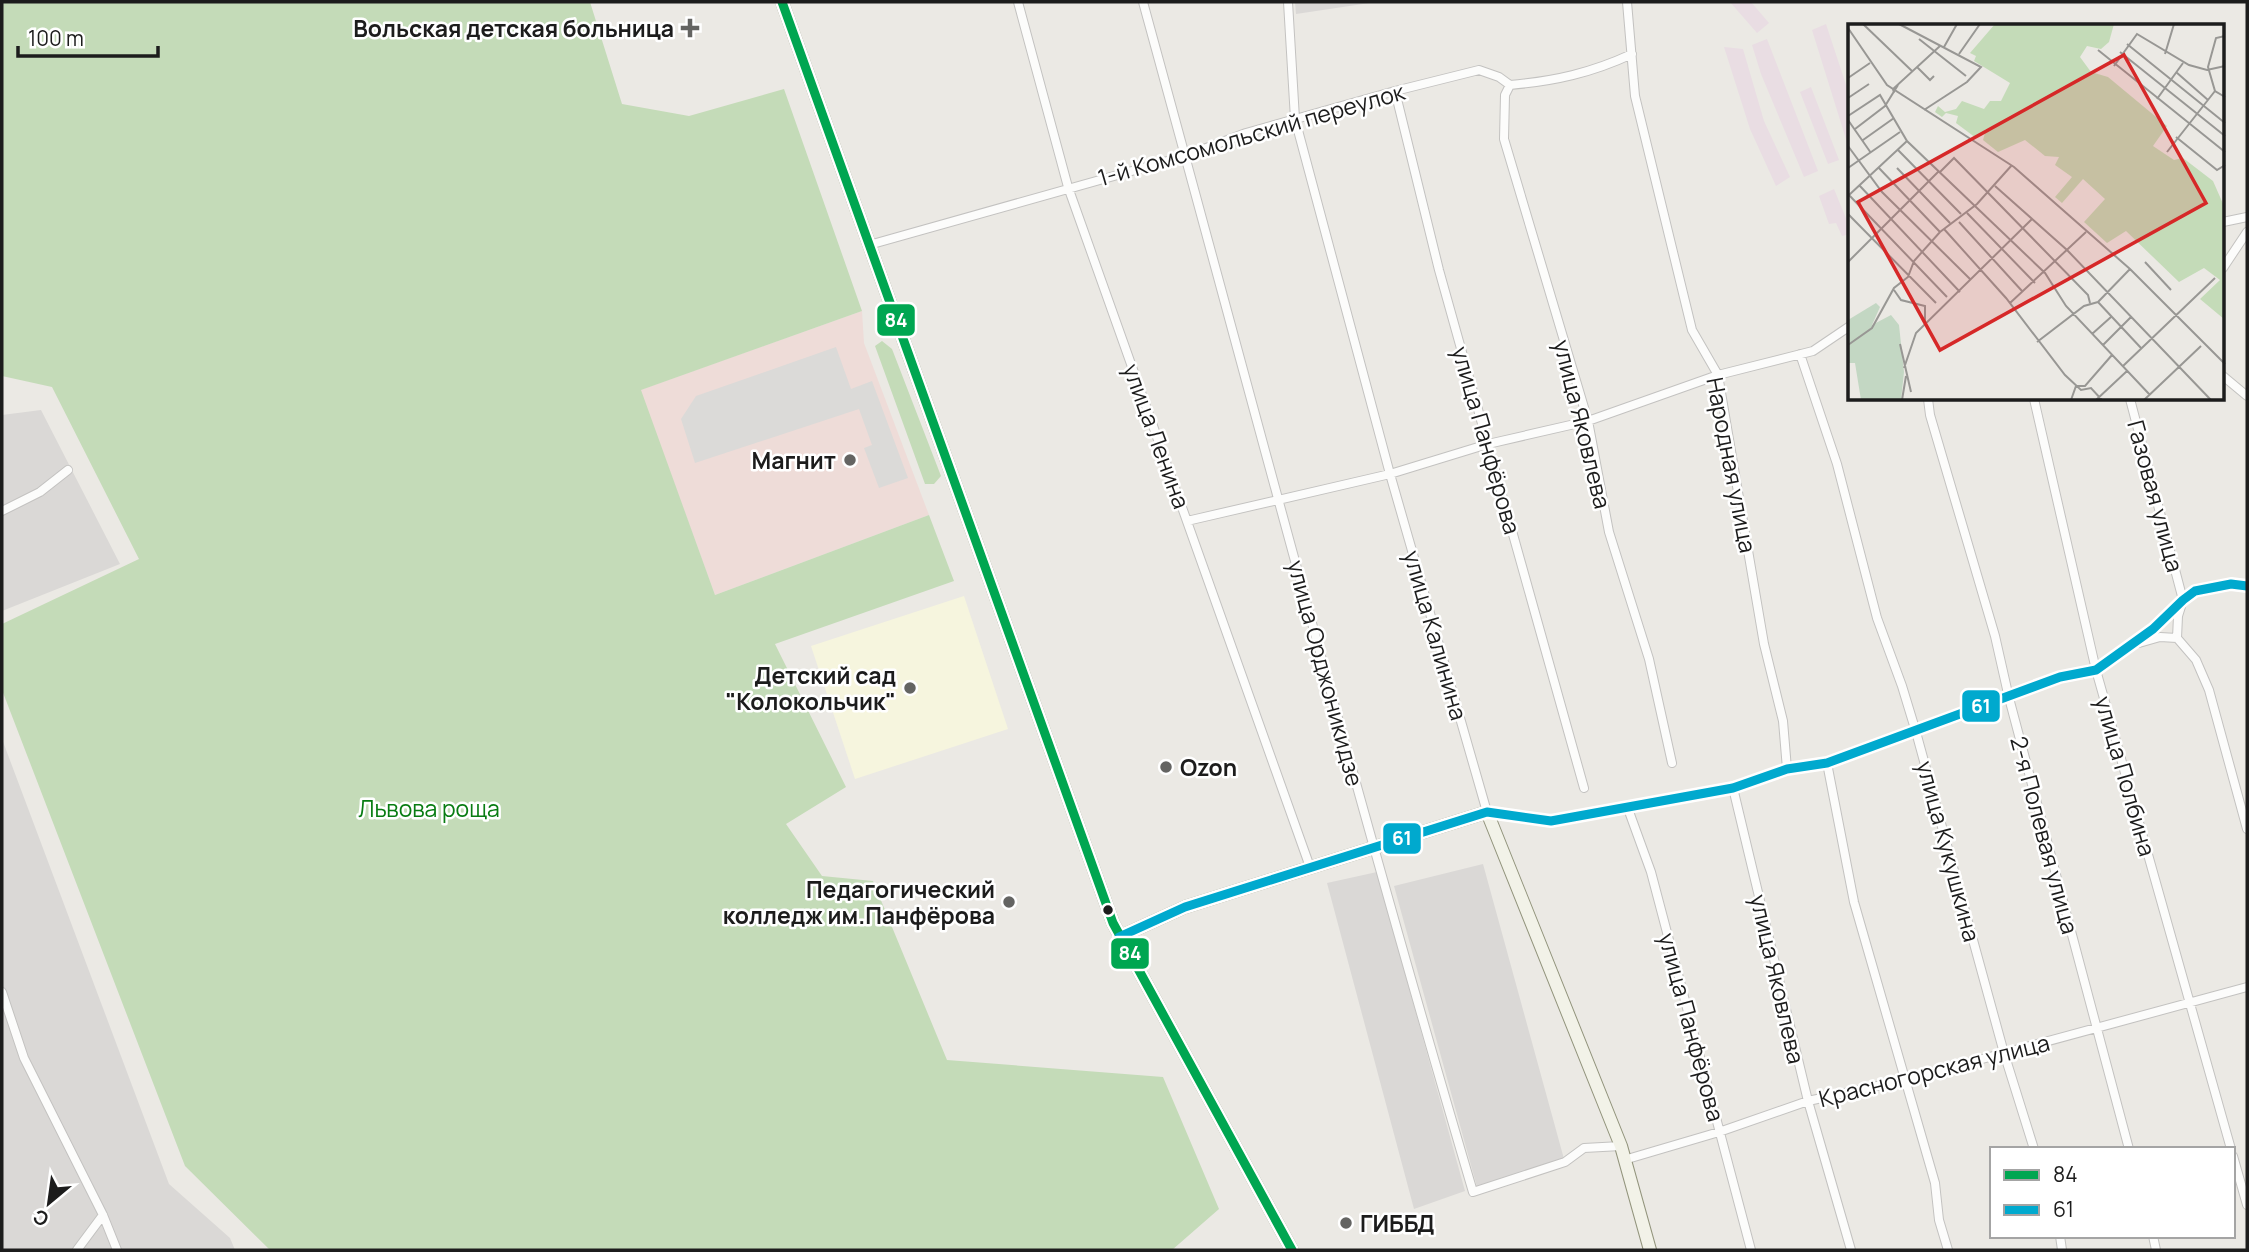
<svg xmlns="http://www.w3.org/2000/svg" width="2249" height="1252" font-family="Manrope,sans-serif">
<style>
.residential{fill:#dad8d6}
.commercial{fill:#eedcd8}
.industrial{fill:#e9dde3}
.education{fill:#f6f5de}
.forest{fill:#c4dbb8}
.parking{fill:#dbdad8}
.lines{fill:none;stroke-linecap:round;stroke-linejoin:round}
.street-casing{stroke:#c3c2c0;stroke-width:10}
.secondary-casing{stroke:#92947c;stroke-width:14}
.street{stroke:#fcfcfb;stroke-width:8}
.secondary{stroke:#f2f2e8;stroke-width:12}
.bus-1-casing{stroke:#fff;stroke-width:14}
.bus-2-casing{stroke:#fff;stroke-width:14}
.bus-1{stroke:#00a651;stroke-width:9}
.bus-2{stroke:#00a9ce;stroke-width:9}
.poi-dot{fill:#646462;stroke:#fff;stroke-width:2.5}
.bus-dot{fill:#1c1c1c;stroke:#fff;stroke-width:2.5}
.labels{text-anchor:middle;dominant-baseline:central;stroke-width:5;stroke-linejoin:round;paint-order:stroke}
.poi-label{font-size:23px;font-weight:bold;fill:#1c1c1c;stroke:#fff;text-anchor:end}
.street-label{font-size:23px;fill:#1c1c1c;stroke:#fff}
.park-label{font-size:23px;fill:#087c12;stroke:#fff}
.inset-road{fill:none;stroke:#989794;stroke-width:2}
.view{fill:#d62828;fill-opacity:0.15;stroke:#d62828;stroke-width:3.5}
.inset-edge{fill:none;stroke:#1c1c1c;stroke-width:3.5}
.line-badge{stroke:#fff;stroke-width:2.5}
.badge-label{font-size:19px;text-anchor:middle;font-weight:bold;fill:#fff}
</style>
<rect width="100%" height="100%" fill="#ebe9e4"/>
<path class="residential" d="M 1295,2 L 1376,2 L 1296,14 Z
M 41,410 L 120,564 L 2,611 L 2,415 Z
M 2,739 L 169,1184 L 230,1238 L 235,1250 L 2,1250 Z
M 1483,864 L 1564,1159 L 1477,1187 L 1394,886 Z
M 1377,872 L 1465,1191 L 1414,1209 L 1327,883 Z"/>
<path class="commercial" d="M 862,311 L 864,343 L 929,515 L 715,595 L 640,390 Z"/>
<path class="industrial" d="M 1730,2 L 1751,2 L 1769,23 L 1757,33 Z
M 1826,24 L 1850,97 L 1850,152 L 1812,30 Z
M 1767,39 L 1818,171 L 1804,177 L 1761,74 L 1752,45 Z
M 1724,47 L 1743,49 L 1764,121 L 1790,177 L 1776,186 L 1750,129 Z
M 1811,87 L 1839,160 L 1828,164 L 1800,92 Z
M 1834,189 L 1850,228 L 1850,234 L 1842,236 L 1836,223 L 1829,224 L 1819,196 Z"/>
<path class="education" d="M 964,596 L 1008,729 L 855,779 L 811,646 Z"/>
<path class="forest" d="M 2,2 L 590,2 L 622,104 L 689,116 L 784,89 L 862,311 L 641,390 L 715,595 L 929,515 L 954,581 L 775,644 L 846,787 L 786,824 L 822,876 L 873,881 L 947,1060 L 1163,1077 L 1219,1209 L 1172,1250 L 270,1250 L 185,1166 L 2,690 L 2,624 L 139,559 L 52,387 L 2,376 Z
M 882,341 L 892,349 L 941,476 L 934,484 L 925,484 L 875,346 Z"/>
<path class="parking" d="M 836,347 L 851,389 L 872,381 L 908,478 L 879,488 L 864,448 L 872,445 L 859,409 L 695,463 L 681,419 L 696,396 Z"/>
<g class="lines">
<defs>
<path id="street" d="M 1018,2 L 1068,187 L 1310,867
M 1143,2 C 1252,399 1356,797 1473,1192 L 1565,1162 L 1584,1148 L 1621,1146
M 1288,2 L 1295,119 L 1390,474 L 1487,812 L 1551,821 L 1733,788 L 1787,769 L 1827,763 L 2060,677 L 2096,670 L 2153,629 L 2183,600 L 2195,591 L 2231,584 L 2247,586
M 1627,2 L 1635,96 L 1692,330 L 1718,375 L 1764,644 L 1783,721 L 1787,769
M 1510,85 L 1505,95 L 1504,139 L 1588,421 L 1609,532 L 1649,659 L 1672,763
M 1395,91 L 1439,270 L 1584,788
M 2223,222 L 2247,217
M 869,245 L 1185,156 L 1246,133 L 1395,91 L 1479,70 L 1499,77 L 1510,85 C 1555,81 1591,73 1632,54
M 2223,268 L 2247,232
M 1800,354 L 1837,464 L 1877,618 L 1902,686 L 1916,732 L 2004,1053 L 2034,1149
M 2223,376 L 2247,396
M 1928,399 L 1930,415 L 1995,636 L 2009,698 L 2129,1149
M 2034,399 L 2096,670 L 2231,1149
M 2130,399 L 2183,600 L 2178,616 L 2177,638 L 2196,660 L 2209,690 L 2247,829
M 2,511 L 40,492 L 68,470
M 1187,521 L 1390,474 L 1488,444 L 1588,421 L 1718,375 L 1813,351 L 1850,326
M 2139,643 L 2160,637 L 2177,638
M 1827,763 L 1854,902 L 1935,1183 L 1939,1220 L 1948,1250
M 1733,788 L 1808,1101 L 1851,1250
M 1627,806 L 1651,872 L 1751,1250
M 2,992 L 24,1058 L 103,1215 L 117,1250
M 2233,1156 L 2247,1205
M 1624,1160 L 1719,1132 L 1808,1101 L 1905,1080 L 2247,987
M 2060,1236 L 2062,1250
M 2153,1236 L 2156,1250
M 77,1250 L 103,1215"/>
<path id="secondary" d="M 782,2 L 1113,923 L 1292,1250
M 1119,937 L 1185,907 L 1487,812 L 1621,1146 L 1650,1250"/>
</defs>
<use href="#street" class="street-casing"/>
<use href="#secondary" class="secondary-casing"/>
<use href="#street" class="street"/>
<use href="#secondary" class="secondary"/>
<defs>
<path id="bus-1" d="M 782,2 L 1113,923 L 1292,1250"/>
<path id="bus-2" d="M 1119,937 L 1185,907 L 1487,812 L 1551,821 L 1733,788 L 1787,769 L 1827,763 L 2060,677 L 2096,670 L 2153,629 L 2183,600 L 2195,591 L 2231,584 L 2247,586"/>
</defs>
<use href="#bus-1" class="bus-1-casing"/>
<use href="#bus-2" class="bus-2-casing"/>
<use href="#bus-1" class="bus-1"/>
<use href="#bus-2" class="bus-2"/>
</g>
<g class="poi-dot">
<path d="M686.5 17.5h7v7h7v7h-7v7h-7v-7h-7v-7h7z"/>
<circle cx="850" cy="460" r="7"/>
<circle cx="910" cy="688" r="7"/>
<circle cx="1166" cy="767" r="7"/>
<circle cx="1009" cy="902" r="7"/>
<circle cx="1346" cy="1223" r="7"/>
</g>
<circle class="bus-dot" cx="1108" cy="910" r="6"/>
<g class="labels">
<g class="poi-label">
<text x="674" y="28">Вольская детская больница</text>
<text x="836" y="460">Магнит</text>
<text x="896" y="675">Детский сад<tspan x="896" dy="26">"Колокольчик"</tspan></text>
<text x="1180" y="767" text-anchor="start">Ozon</text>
<text x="995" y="889">Педагогический<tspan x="995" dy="26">колледж им.Панфёрова</tspan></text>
<text x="1360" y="1223" text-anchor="start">ГИББД</text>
</g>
<g class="street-label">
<text transform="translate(1251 134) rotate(-16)">1-й Комсомольский переулок</text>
<text transform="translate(1583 424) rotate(76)">улица Яковлева</text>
<text transform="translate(1157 436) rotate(70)">улица Ленина</text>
<text transform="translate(1487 440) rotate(74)">улица Панфёрова</text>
<text transform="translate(1732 465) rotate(79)">Народная улица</text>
<text transform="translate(2156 496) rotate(75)">Газовая улица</text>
<text transform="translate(1436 635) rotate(74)">улица Калинина</text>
<text transform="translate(1326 673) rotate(75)">улица Орджоникидзе</text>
<text transform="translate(2126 776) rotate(74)">улица Полбина</text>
<text transform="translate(2045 835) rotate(75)">2-я Полевая улица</text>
<text transform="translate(1949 851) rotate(75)">улица Кукушкина</text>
<text transform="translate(1778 979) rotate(77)">улица Яковлева</text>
<text transform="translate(1692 1027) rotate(75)">улица Панфёрова</text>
<text transform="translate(1934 1070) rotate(-14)">Красногорская улица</text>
</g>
<g class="park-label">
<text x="429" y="808">Львова роща</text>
</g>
</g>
<g transform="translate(1848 24)">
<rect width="376" height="376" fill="#ebe9e4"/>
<path d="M 147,0 L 266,0 L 261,18 L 253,25 L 239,22 L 232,33 L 243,48 L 260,53 L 319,102 L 305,122 L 326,136 L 335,134 L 365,157 L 376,182 L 376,295 L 352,275 L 372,256 L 356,244 L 331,258 L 278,207 L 259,219 L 236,198 L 257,175 L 235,155 L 214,179 L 207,173 L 224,153 L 207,141 L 211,133 L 197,132 L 177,116 L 150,128 L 135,116 L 138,105 L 128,114 L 108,99 L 110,92 L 98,89 L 94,93 L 87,88 L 90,82 L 97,88 L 108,85 L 114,77 L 136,85 L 142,77 L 153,77 L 162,59 L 126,37 L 128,32 L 122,29 Z" fill="#c4dbb8"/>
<path d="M 28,279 L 32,283 L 24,301 L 43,291 L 51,301 L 56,348 L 53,376 L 13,376 L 7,339 L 0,339 L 0,296 Z" fill="#c3d7c3"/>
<path class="inset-road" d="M 15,0 L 64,47M 51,0 L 133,43 L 119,58 L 76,86M 0,4 L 39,61 L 166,143 L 282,245 L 377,340M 377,12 L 368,14 L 360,43 L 367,67 L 377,73M 71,15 L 118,52M 279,20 L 377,99M 96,23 L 109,0M 250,26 L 377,128M 272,28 L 377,112M 111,30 L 132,0M 317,30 L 326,0M 266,42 L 289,10 L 341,41 L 359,46 L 377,42M 69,43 L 82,56 L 86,52M 328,48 L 360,76M 0,54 L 22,39M 46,69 L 45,65 L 92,22M 0,74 L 21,60M 309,75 L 335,39M 0,92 L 32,71 L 59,117 L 197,249 L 218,282 L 302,371M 0,96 L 23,129M 7,105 L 37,82 L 50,61M 328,113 L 369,146 L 377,141M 15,116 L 46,94M 0,122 L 34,168 L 122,255M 50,126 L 113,190M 319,128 L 367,67M 30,143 L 92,208M 0,144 L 52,108M 49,144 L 102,199M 91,149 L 106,134 L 240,271 L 242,279M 11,161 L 112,268M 147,162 L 219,226 L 363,376M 0,170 L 99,273M 1,171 L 59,117M 119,189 L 187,259M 0,190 L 88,279M 111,198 L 174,267M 96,205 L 158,274 L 217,351 L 233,366 L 243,364 L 254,376M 0,238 L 90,148M 297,238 L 323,266M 46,266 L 53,276 L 77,282 L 77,301M 250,278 L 293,324M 250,278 L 282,245M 162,279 L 238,208M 244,310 L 263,293M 189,318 L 236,282 L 250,278M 52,320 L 63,368M 0,321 L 24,304 L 46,264 L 60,253 L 66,237 L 92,208 L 129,180 L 164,141M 255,321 L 283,293M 275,342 L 367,254M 56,344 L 68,309 L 184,195M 54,376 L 58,352M 223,376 L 228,362 L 237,362 L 264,331M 248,376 L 279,347M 296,376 L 353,322"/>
<path class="view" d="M 276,31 L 358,179 L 92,326 L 10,178 Z"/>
<rect width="376" height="376" class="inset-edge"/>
</g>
<g class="line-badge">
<rect x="876" y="303" width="40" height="34" rx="7" fill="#00a651"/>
<rect x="1961" y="689" width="40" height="34" rx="7" fill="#00a9ce"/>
<rect x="1382" y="822" width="40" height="33" rx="7" fill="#00a9ce"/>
<rect x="1110" y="937" width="40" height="33" rx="7" fill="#00a651"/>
</g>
<g class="badge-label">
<text x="896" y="327">84</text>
<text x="1981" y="713">61</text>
<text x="1402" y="845">61</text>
<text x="1130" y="960">84</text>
</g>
<rect width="2249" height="1252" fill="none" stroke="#1c1c1c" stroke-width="7"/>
<rect x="1990" y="1147" width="245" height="91" fill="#ffffff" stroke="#a4a4a4" stroke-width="2"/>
<rect x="2004" y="1170" width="35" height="10" fill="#00a651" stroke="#a4a4a4" stroke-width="2"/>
<text x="2053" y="1182" font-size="21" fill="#1c1c1c">84</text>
<rect x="2004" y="1205" width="35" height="10" fill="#00a9ce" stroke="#a4a4a4" stroke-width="2"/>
<text x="2053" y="1217" font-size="21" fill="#1c1c1c">61</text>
<g transform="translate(49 1203) rotate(209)" stroke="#ffffff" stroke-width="5" paint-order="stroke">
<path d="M0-5L12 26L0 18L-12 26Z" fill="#1c1c1c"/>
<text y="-10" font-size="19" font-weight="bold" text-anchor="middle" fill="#1c1c1c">С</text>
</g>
<path d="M18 46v10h140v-10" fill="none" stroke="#1c1c1c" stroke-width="3.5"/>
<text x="28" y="46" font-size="21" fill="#1c1c1c" stroke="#ffffff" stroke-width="5" paint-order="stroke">100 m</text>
</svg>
